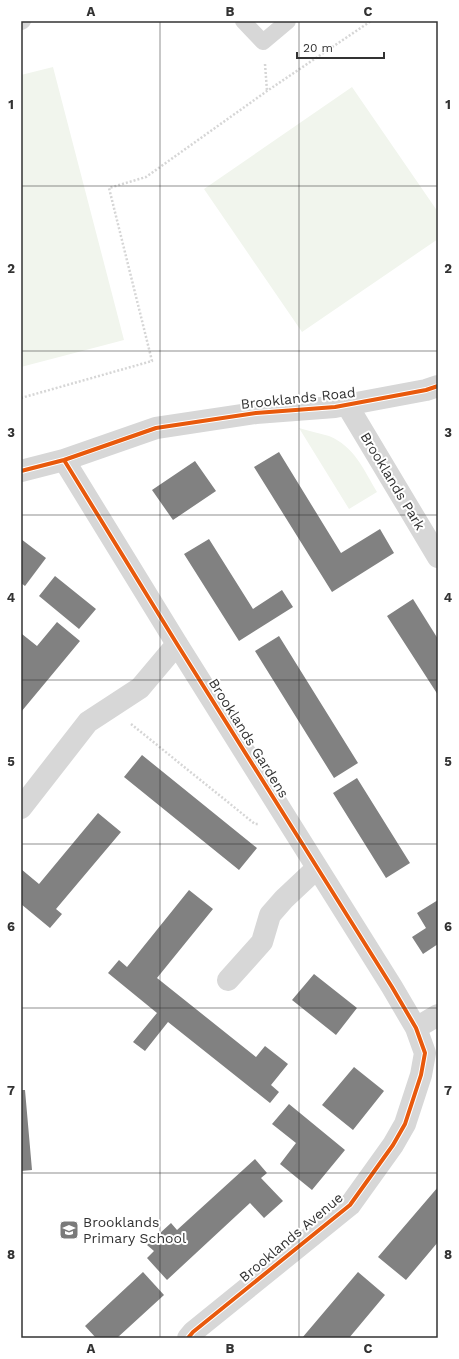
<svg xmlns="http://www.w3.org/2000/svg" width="459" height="1359" font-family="'Work Sans',sans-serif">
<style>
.green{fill:#f1f5ed}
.building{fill:#818181}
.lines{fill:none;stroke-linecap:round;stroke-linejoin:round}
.path{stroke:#d6d6d6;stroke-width:2.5;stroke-dasharray:2 2;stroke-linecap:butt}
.service{stroke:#d7d7d7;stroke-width:16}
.minor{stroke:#d7d7d7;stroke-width:22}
.cycleway-casing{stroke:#fff;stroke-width:6}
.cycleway{stroke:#e8590c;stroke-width:4}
.grid{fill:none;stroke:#333;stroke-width:1;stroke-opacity:0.55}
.labels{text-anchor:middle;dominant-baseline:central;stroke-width:4;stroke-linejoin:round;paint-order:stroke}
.street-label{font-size:14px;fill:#333;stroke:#fff}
.poi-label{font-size:14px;fill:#333;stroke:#fff;text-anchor:start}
.neatline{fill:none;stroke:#333;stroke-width:1.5}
.grid-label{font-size:13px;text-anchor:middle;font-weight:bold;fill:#333}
</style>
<rect width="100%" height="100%" fill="#fff"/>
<path class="green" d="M 53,67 L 124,340 L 21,367 L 21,75 Z
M 352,87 L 438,212 L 438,239 L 302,332 L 204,189 Z
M 299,428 C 308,431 319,433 329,436 C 354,446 364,470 377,492 L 349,509 Z"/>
<path class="building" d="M 279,452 L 341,553 L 380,529 L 394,553 L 332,592 L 254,467 Z
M 195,461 L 216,491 L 173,520 L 152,490 Z
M 21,539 L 46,558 L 25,586 L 21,583 Z
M 209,539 L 253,609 L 282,590 L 293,607 L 239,641 L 184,554 Z
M 55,576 L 96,609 L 79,629 L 39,596 Z
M 413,599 L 438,639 L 438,695 L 387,616 Z
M 57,622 L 80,641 L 21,712 L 21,665 L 22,663 L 21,662 L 21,634 L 22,634 L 37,646 Z
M 279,636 L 358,763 L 334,778 L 255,651 Z
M 142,755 L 257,848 L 239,870 L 124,777 Z
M 357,778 L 410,863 L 386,878 L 333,793 Z
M 98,813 L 121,832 L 56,909 L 62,914 L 50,928 L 21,904 L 21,869 L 39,884 Z
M 189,890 L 213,909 L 157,978 L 256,1057 L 265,1046 L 288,1064 L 271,1085 L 279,1092 L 270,1103 L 168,1022 L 145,1051 L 133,1042 L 157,1013 L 108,973 L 119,960 L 127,967 Z
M 438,900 L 438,944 L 423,954 L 412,937 L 426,928 L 417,913 Z
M 314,974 L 357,1008 L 336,1035 L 292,1000 Z
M 354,1067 L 384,1091 L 353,1130 L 322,1105 Z
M 21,1090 L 25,1090 L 32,1170 L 21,1171 Z
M 289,1104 L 345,1150 L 312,1190 L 280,1164 L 296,1143 L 272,1124 Z
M 255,1159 L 267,1173 L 261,1178 L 283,1201 L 264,1218 L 250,1203 L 167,1280 L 147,1258 L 154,1251 L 147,1245 L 171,1223 L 177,1230 Z
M 438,1187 L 438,1242 L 406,1280 L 378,1257 Z
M 143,1272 L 164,1295 L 117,1338 L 96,1338 L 85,1326 Z
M 358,1272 L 385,1295 L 349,1338 L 302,1338 Z"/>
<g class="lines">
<path class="path" d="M 265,64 L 267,91
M 21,398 L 152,361 L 109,188 L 146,177 L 267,91 L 371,21
M 131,724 L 255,824 L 259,824"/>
<path class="service" d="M 243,21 L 263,42 L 288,21
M 21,22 L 23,21"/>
<path class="minor" d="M 347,405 L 438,557
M 64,460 L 177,644 L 392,987 L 416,1028 L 425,1053 L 421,1075 L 405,1124 L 393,1145 L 350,1205 L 193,1332 L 188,1338
M 21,471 L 64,460 L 156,428 L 256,413 L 335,407 L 426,390 L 438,386
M 21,808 L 88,722 L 140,688 L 177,644
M 228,980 L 262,942 L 270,915 L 284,899 L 317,868
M 416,1028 L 438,1015"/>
<defs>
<path id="cycleway" d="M 64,460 L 177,644 L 392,987 L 416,1028 L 425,1053 L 421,1075 L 405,1124 L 393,1145 L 350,1205 L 193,1332 L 188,1338
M 21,471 L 64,460 L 156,428 L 256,413 L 335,407 L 426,390 L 438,386"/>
</defs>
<use href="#cycleway" class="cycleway-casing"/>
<use href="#cycleway" class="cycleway"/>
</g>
<path class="grid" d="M 160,21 L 160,1338M 299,21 L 299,1338M 21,186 L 438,186M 21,351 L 438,351M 21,515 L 438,515M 21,680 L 438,680M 21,844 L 438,844M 21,1008 L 438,1008M 21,1173 L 438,1173"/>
<defs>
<symbol id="school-square" viewBox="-11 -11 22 22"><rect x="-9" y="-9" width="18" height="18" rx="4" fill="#7a7a7a" stroke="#fff"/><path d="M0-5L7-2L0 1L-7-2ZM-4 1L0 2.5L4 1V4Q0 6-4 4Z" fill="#fff"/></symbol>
</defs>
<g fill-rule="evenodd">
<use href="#school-square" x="58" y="1219" width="22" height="22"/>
</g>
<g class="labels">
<g class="street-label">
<text transform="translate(298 398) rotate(-6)">Brooklands Road</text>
<text transform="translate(393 481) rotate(59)">Brooklands Park</text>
<text transform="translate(249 738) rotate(58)">Brooklands Gardens</text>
<text transform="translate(291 1237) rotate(-40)">Brooklands Avenue</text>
</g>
<g class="poi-label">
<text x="83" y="1222">Brooklands<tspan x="83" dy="16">Primary School</tspan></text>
</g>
</g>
<rect width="459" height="1359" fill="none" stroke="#ffffff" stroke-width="44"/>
<path d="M297 52v6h87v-6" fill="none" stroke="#333333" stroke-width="2"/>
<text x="303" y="52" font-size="12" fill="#333333" stroke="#ffffff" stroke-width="3" paint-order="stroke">20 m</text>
<rect x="22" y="22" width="415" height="1315" class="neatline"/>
<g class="grid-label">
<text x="91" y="16">A</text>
<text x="230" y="16">B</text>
<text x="368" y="16">C</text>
<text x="11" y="109">1</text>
<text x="448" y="109">1</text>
<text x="11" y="273">2</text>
<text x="448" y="273">2</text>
<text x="11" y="437">3</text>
<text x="448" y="437">3</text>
<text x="11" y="602">4</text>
<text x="448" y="602">4</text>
<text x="11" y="766">5</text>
<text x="448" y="766">5</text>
<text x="11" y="931">6</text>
<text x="448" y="931">6</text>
<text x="11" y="1095">7</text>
<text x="448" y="1095">7</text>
<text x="11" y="1259">8</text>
<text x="448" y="1259">8</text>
<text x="91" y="1353">A</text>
<text x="230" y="1353">B</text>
<text x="368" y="1353">C</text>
</g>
</svg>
